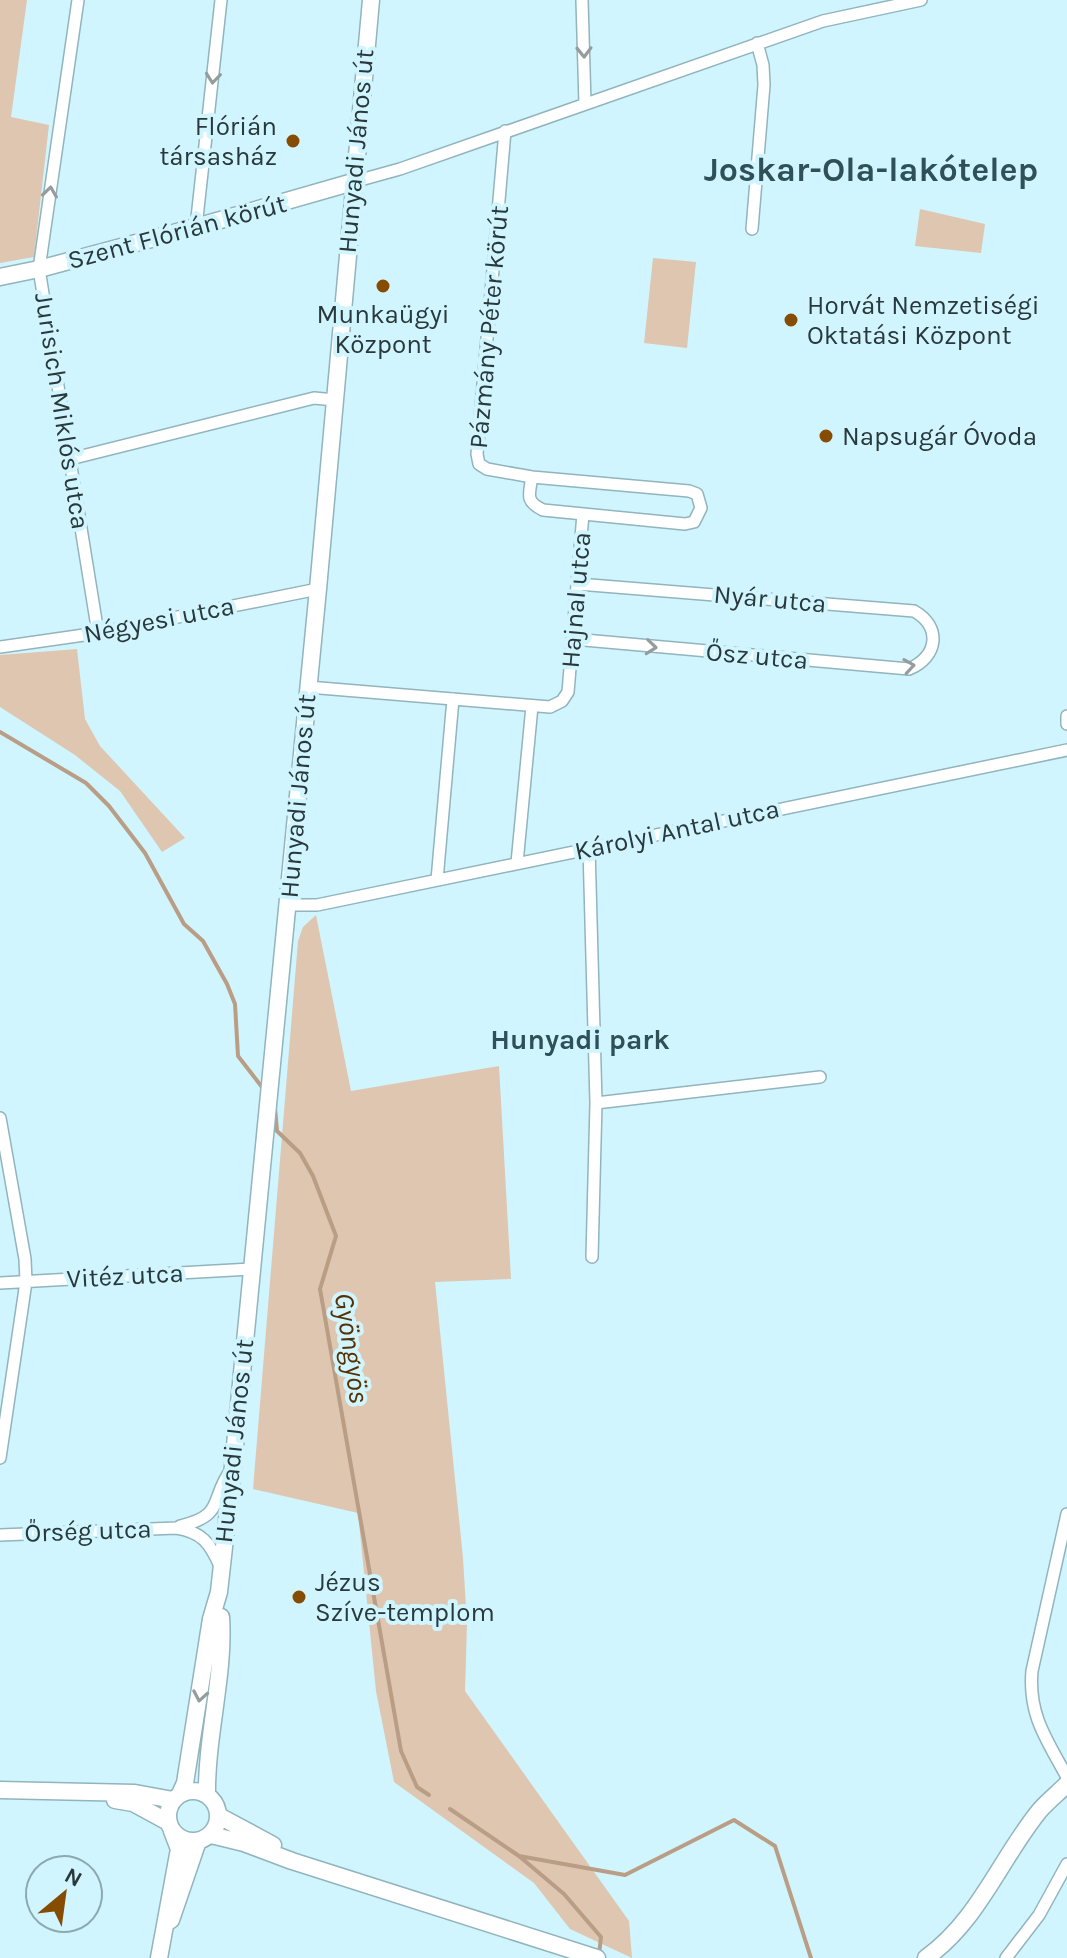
<svg xmlns="http://www.w3.org/2000/svg" width="1067" height="1958" font-family="Karla,sans-serif">
<style>
.green{fill:#dec6b1}
.lines{fill:none;stroke-linecap:round;stroke-linejoin:round}
.stream{stroke:#b99d85;stroke-width:4}
.street-casing{stroke:#91b4bd;stroke-width:14}
.secondary-casing{stroke:#91b4bd;stroke-width:19}
.street{stroke:#fff;stroke-width:11}
.secondary{stroke:#fff;stroke-width:16}
.oneway{stroke:#949c9d}
.poi-dot{fill:#864c02;stroke:#d0f5fe;stroke-width:3}
.labels{text-anchor:middle;dominant-baseline:central;stroke-width:8;stroke-linejoin:round;paint-order:stroke}
.poi-label{font-size:26px;fill:#29383b;stroke:#d0f5fe;text-anchor:start}
.street-label{font-size:26px;fill:#29383b;stroke:#d0f5fe}
.neighbourhood-label{font-size:28px;font-weight:bold;fill:#2f5057;stroke:#d0f5fe}
.water-label{font-size:28px;font-style:italic;fill:#573004;stroke:#d0f5fe}
.district-label{font-size:34px;font-weight:bold;fill:#2f5057;stroke:#d0f5fe}
</style>
<rect width="100%" height="100%" fill="#d0f5fe"/>
<path class="green" d="M 0,0 L 27,0 L 11,117 L 49,125 L 34,257 L 0,263 Z
M 920,209 L 985,224 L 981,253 L 915,246 Z
M 653,258 L 696,262 L 687,348 L 644,343 Z
M 77,649 L 85,719 L 100,746 L 185,838 L 162,852 L 120,791 L 75,755 L 0,707 L 0,655 Z
M 316,915 L 351,1091 L 499,1066 L 511,1279 L 435,1282 L 463,1558 L 467,1623 L 465,1691 L 629,1921 L 632,1958 L 570,1929 L 534,1883 L 394,1782 L 376,1691 L 358,1513 L 253,1489 L 298,941 L 303,927 Z"/>
<g class="lines">
<path class="stream" d="M 0,732 L 86,783 L 109,806 L 145,853 L 184,924 L 203,941 L 227,984 L 235,1004 L 238,1056 L 265,1091
M 275,1108 L 277,1131 L 300,1153 L 313,1176 L 336,1236 L 320,1289 L 401,1751 L 417,1787 L 429,1795
M 450,1809 L 519,1856 L 564,1894 L 601,1937 L 599,1955
M 519,1856 L 625,1875 L 734,1820 L 775,1846 L 811,1958"/>
<defs>
<path id="street" d="M 78,0 L 39,269 L 98,633
M 582,0 L 585,104
M 505,131 L 477,454 L 479,464 L 487,469 L 532,477 L 689,491 L 697,494 L 701,508 L 694,522 L 685,524 L 543,510 C 525,501 529,495 532,477
M 353,182 L 400,169 L 823,21 L 921,0
M 196,227 L 221,0
M 752,229 L 764,85 L 763,65 L 757,43
M 70,459 L 314,398 L 335,400
M 573,639 L 909,669 C 938,657 942,627 914,611 L 578,584
M 0,647 L 98,633 L 318,589
M 308,687 L 550,707 L 562,701 L 568,692 L 583,514
M 1067,716 L 1067,724
M 589,848 L 596,1103 L 592,1257
M 517,863 L 532,706
M 437,880 L 453,699
M 287,905 L 317,905 L 1067,750
M 596,1103 L 820,1077
M 0,1118 L 25,1259 L 26,1282 L 0,1458
M 0,1283 L 251,1269
M 1067,1514 L 1032,1671 C 1028,1715 1047,1740 1067,1777
M 180,1526 C 226,1515 209,1500 231,1470
M 0,1535 L 176,1528 C 202,1532 210,1543 220,1566
M 1006,1958 L 1039,1915 L 1067,1864"/>
<path id="secondary" d="M 0,277 L 39,269 L 196,227 L 353,182
M 0,1790 L 135,1793 L 173,1800
M168 1816a25 25 0 1 1 50 0a25 25 0 1 1-50 0Z
M 180,1794 L 185,1783 L 211,1619 L 219,1592 L 233,1466 L 318,589 L 371,0
M 207,1795 C 206,1736 225,1674 221,1617
M 115,1800 L 133,1803 L 168,1822
M 219,1816 L 273,1845
M 211,1835 L 244,1843 L 292,1861 L 597,1958
M 171,1920 L 198,1841
M 159,1958 L 179,1849 L 172,1831
M 926,1958 C 979,1920 1000,1859 1040,1810 C 1048,1801 1058,1793 1067,1784"/>
</defs>
<use href="#street" class="street-casing"/>
<use href="#secondary" class="secondary-casing"/>
<use href="#street" class="street"/>
<use href="#secondary" class="secondary"/>
</g>
<defs><path id="oneway-chevron" d="M-2-3.5L2.5 0L-2 3.5" fill="none" stroke-width="1.6" stroke-linecap="round" stroke-linejoin="round" transform="scale(2)"/></defs>
<g class="oneway">
<use href="#oneway-chevron" transform="translate(584 52) rotate(89)"/>
<use href="#oneway-chevron" transform="translate(213 78) rotate(96)"/>
<use href="#oneway-chevron" transform="translate(50 192) rotate(-82)"/>
<use href="#oneway-chevron" transform="translate(651 647) rotate(6)"/>
<use href="#oneway-chevron" transform="translate(909 666) rotate(-9)"/>
<use href="#oneway-chevron" transform="translate(200 1696) rotate(100)"/>
</g>
<g class="poi-dot">
<circle cx="293" cy="141" r="8"/>
<circle cx="383" cy="286" r="8"/>
<circle cx="791" cy="320" r="8"/>
<circle cx="826" cy="436" r="8"/>
<circle cx="299" cy="1597" r="8"/>
</g>
<g class="labels">
<g class="poi-label">
<text x="277" y="126" text-anchor="end">Flórián<tspan x="277" dy="30">társasház</tspan></text>
<text x="807" y="305">Horvát Nemzetiségi<tspan x="807" dy="30">Oktatási Központ</tspan></text>
<text x="383" y="314" text-anchor="middle">Munkaügyi<tspan x="383" dy="30">Központ</tspan></text>
<text x="842" y="436">Napsugár Óvoda</text>
<text x="315" y="1582">Jézus<tspan x="315" dy="30">Szíve-templom</tspan></text>
</g>
<g class="street-label">
<text transform="translate(356 151) rotate(-85)">Hunyadi János út</text>
<text transform="translate(177 232) rotate(-15)">Szent Flórián körút</text>
<text transform="translate(489 327) rotate(-85)">Pázmány Péter körút</text>
<text transform="translate(62 411) rotate(81)">Jurisich Miklós utca</text>
<text transform="translate(770 599) rotate(5)">Nyár utca</text>
<text transform="translate(576 600) rotate(-85)">Hajnal utca</text>
<text transform="translate(159 620) rotate(-11)">Négyesi utca</text>
<text transform="translate(757 656) rotate(5)">Ősz utca</text>
<text transform="translate(298 796) rotate(-85)">Hunyadi János út</text>
<text transform="translate(677 830) rotate(-12)">Károlyi Antal utca</text>
<text transform="translate(125 1276) rotate(-3)">Vitéz utca</text>
<text transform="translate(234 1441) rotate(-84)">Hunyadi János út</text>
<text transform="translate(88 1531) rotate(-2)">Őrség utca</text>
</g>
<g class="neighbourhood-label">
<text x="580" y="1039">Hunyadi park</text>
</g>
<g class="water-label">
<text transform="translate(352 1348) rotate(82)">Gyöngyös</text>
</g>
<g class="district-label">
<text x="871" y="170">Joskar-Ola-lakótelep</text>
</g>
</g>
<g transform="translate(64 1894) rotate(29)"><circle r="38" fill="#d0f5fe" stroke="#8da9b0" stroke-width="2"/>
<path d="M0-6L14 30L0 20L-14 30Z" fill="#864c02"/>
<text y="-12" font-size="22" font-weight="bold" text-anchor="middle" fill="#29383b">N</text>
</g>
</svg>
